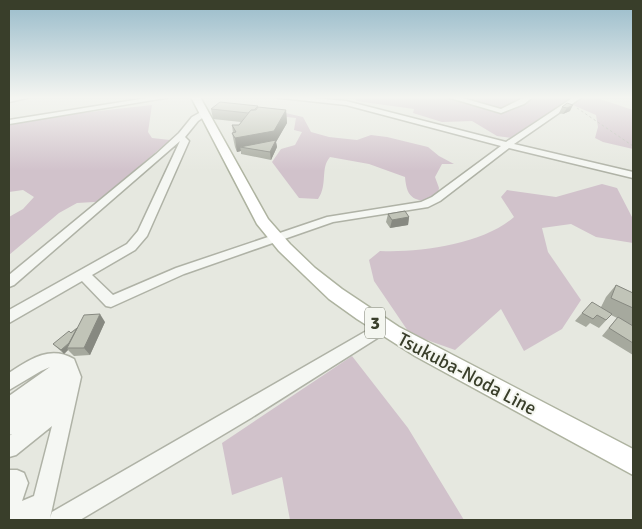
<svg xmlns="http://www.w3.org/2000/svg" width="642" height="529" font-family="Signika,sans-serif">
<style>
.green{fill:#d1c2cb}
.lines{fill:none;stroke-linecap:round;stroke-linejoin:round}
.minor-casing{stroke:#afb2a6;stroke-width:3}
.major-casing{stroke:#aeb3a0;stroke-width:3}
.path{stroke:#b9bcb3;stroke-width:1;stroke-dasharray:2.5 2.5;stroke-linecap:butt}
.minor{fill:#f5f7f3;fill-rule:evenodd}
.major{fill:#fff;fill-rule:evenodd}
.wall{fill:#a6a99e}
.shaded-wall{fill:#878981}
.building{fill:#c1c4b8;stroke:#878981}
.labels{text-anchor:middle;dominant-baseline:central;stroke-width:4;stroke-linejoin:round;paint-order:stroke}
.shield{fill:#f4f6f0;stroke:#717565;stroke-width:1}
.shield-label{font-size:18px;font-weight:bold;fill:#393e2a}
.street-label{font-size:19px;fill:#393e2a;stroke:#f4f6f0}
</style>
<rect width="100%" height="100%" fill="#e6e8e0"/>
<path class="green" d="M 355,97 L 594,97 L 633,110 L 633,149 L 603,142 L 595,138 L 598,127 L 596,115 L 566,102 C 552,116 525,121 518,139 L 497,136 L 472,121 L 442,122 L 413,113 L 414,109 L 356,101 Z
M 152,105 L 148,132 L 152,138 L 170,140 L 130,174 L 111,201 L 77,203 L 59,213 L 9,255 L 9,217 L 23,209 L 34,197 L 23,190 L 9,192 L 9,121 Z
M 277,111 L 303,117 L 311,132 L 329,137 L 357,140 L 371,135 L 387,137 L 428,147 L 439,156 L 454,164 L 442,164 L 435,177 L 439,188 L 436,204 C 415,199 407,201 405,177 L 369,164 L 330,157 C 320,168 328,185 318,199 L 299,198 L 272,162 L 281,149 L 295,145 L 302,132 L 294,130 L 296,118 L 269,115 Z
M 602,184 L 617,188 L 633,219 L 633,243 L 596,237 L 571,224 L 542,228 L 548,252 L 581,300 L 562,329 L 524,351 L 501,309 L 455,350 L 410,334 L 374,281 L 369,260 L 380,251 C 419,253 484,244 514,217 L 501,197 L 507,190 L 556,197 Z
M 352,356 L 408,428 L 464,520 L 290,520 L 282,477 L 232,495 L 222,443 Z"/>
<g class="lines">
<defs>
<path id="minor" d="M 31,97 L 9,102 L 9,98 Z
M 153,97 L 171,97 L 9,124 L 9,120 Z
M 272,97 L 303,97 L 346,101 L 506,142 L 574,97 L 582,97 L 514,144 L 633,172 L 633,178 L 509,148 L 440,201 L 428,207 L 333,222 L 184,274 L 111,307 L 106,306 L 82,281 L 9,323 L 9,310 L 127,244 L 138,231 L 180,141 L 14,285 L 9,287 L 9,275 L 156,154 L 179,133 L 192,117 L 201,112 L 208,114 L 198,121 L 185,137 L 189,141 L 147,236 L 135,250 L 92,275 L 113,295 L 176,268 L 327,217 L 421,202 L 432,197 L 501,146 L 346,105 Z
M 447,97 L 459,97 L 501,109 L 525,97 L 533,97 L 524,104 L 501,113 Z
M 382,322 L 387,324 L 389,328 L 387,332 L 251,418 L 80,520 L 9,520 L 9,470 L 17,470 L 24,473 L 28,483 L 22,501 L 34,496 L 52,426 L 16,455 L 9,457 L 9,436 L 12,434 L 9,435 L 9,396 L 50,367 L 41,371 L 9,390 L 9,373 C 30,359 50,345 74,359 L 81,377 L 50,518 L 52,512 Z"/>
<path id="major" d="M 191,97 L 200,97 L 268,219 L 290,244 L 315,268 L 342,289 L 399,327 L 633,449 L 633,475 L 415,356 L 357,319 L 329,299 L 279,251 L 257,224 Z"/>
</defs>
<use href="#minor" class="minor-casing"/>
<use href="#major" class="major-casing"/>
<path class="path" d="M 577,108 L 633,146"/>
<use href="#minor" class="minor"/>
<use href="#major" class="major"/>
</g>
<path class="wall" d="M 567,103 L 570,111 L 563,114 L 559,113 L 562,107 Z
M 258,107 L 286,110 L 287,123 L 276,142 L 277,147 L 271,160 L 241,154 L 241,151 L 237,152 L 235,147 L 232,133 L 233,133 L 232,125 L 239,125 L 241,122 L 213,119 L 211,109 Z
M 388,214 L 409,217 L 408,225 L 390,228 L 386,222 Z
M 616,285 L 633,293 L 633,326 L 626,322 L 633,326 L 633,355 L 602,336 L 617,318 L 611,315 L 599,328 L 590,323 L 586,327 L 575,321 L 582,313 L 601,307 L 606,297 Z
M 105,322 L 90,355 L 74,356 L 68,350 L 64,354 L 53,344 L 77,328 Z"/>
<path class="shaded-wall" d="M 573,105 L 570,111 L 563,114 L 567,108 Z
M 286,110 L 287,123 L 276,142 L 277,147 L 271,160 L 270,152 L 240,147 L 241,151 L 237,152 L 235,138 Z
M 409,217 L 408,225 L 390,228 L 392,220 Z
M 100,314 L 105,322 L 90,355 L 84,348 Z
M 76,338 L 67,348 L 68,350 L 64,354 L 61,350 Z"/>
<path class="building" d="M 220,102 L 258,106 L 254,110 L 251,110 L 248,113 L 211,109 Z
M 567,103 L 573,105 L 567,108 L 562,107 Z
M 258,107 L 286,110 L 274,131 L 235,138 L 232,133 L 236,132 L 232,125 L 239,125 L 251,110 L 256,110 Z
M 276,140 L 270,152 L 240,147 Z
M 405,211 L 409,217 L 392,220 L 388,214 Z
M 616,285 L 633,293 L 633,308 L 611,298 Z
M 592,302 L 612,314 L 606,320 L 597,315 L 593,319 L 582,313 Z
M 100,314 L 84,348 L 67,348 L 84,315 Z
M 618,317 L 633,326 L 633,343 L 609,328 Z
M 77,328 L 69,343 L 61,350 L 53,344 L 69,331 L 71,333 Z"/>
<linearGradient id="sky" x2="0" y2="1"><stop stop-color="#98bbca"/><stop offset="0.57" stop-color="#f4f5f1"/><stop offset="1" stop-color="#f4f5f1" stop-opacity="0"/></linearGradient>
<rect width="642" height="171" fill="url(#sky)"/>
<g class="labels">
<rect class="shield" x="365" y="307.5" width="20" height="31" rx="4"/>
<g class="shield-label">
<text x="375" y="323">3</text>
</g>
<g class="street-label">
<text transform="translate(467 374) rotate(28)">Tsukuba-Noda Line</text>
</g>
</g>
<rect width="642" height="529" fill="none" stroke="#393e2a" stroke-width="20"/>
</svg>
